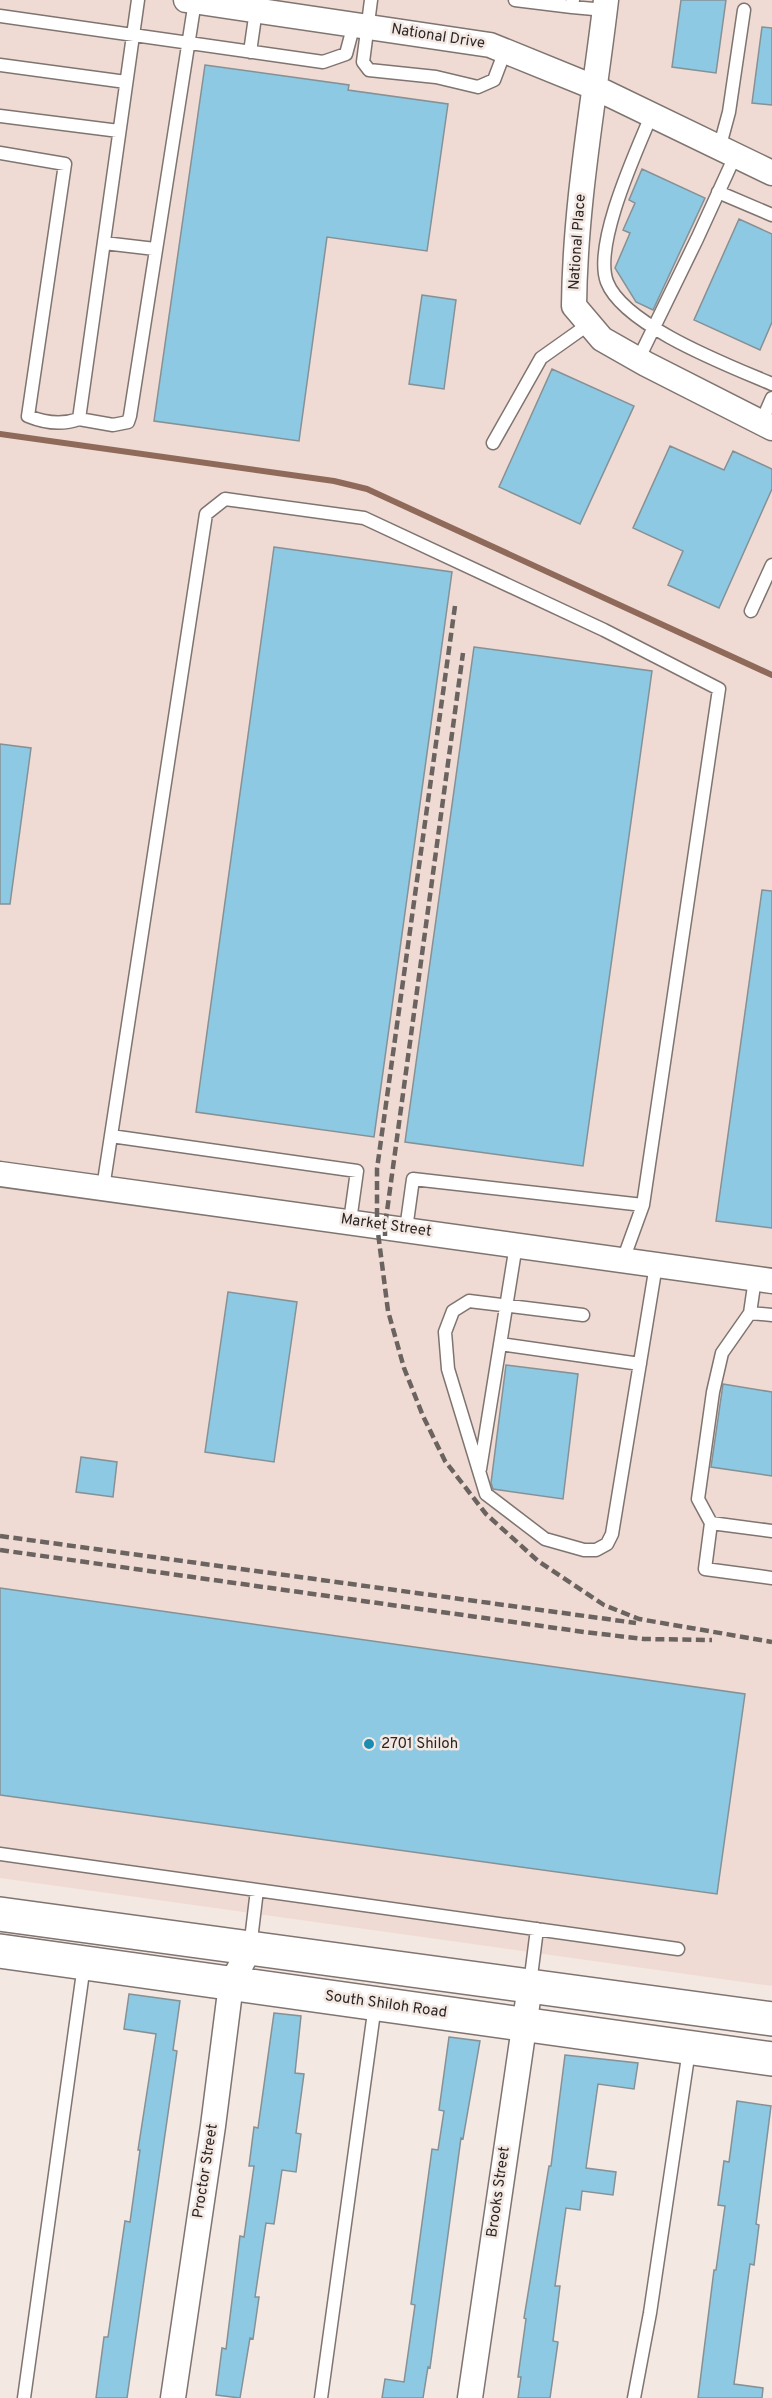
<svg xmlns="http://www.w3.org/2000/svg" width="772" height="2398" font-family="Overpass,sans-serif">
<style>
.built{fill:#efdbd3}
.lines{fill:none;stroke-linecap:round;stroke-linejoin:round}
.stream{stroke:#8f6a5a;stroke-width:6}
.building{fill:#8dc9e2;stroke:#869196;stroke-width:1.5}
.lane-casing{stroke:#7f7470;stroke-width:15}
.street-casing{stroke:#7f7470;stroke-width:27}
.secondary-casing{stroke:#7f7470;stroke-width:36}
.lane{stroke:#fff;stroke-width:12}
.street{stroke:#fff;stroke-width:24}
.secondary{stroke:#fff;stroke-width:33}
.rail{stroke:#6a6360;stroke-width:4.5;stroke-dasharray:9 4.5;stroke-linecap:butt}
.poi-dot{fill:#1a8db1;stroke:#f4e8e3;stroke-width:2}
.labels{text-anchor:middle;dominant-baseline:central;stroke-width:5;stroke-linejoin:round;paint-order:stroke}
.street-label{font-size:15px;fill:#2b2625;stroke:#f4e8e3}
.poi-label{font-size:15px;fill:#2b2625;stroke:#f4e8e3;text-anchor:start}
</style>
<rect width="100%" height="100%" fill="#f4e8e3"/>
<path class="built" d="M 0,0 L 772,0 L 772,1986 L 0,1878 Z"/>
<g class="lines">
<path class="stream" d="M 0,434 L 334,481 L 367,489 L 772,675"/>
</g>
<path class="building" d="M 681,0 L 726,0 L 716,73 L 672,67 Z
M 762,27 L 772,28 L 772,105 L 752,103 Z
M 205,65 L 349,85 L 348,90 L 448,104 L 427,251 L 327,237 L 299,441 L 154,421 Z
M 642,169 L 705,198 L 653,310 L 636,302 L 615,268 L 630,233 L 623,230 L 635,203 L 629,200 Z
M 739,219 L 772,234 L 772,322 L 760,350 L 694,320 Z
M 422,295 L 456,300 L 444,389 L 409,384 Z
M 552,369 L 634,406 L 580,524 L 499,487 Z
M 670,446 L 724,470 L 733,451 L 772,469 L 772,489 L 719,608 L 668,585 L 683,551 L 633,528 Z
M 274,547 L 452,572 L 374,1137 L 196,1112 Z
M 474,647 L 652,671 L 583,1166 L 405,1142 Z
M 0,744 L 31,748 L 10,904 L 0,904 Z
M 762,890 L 772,891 L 772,1228 L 716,1221 Z
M 228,1292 L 297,1302 L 274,1462 L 205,1452 Z
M 506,1365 L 578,1374 L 563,1499 L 493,1489 L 491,1483 Z
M 723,1384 L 772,1392 L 772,1476 L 711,1467 Z
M 81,1457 L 117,1462 L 113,1497 L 76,1492 Z
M 0,1588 L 745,1694 L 717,1894 L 0,1795 Z
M 129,1994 L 180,2001 L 173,2050 L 177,2051 L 127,2398 L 96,2398 L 104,2337 L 108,2337 L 125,2221 L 130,2222 L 140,2150 L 138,2150 L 156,2034 L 124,2029 Z
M 274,2013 L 301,2016 L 295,2073 L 304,2074 L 296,2133 L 301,2134 L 296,2172 L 282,2170 L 274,2224 L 266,2223 L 255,2297 L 259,2297 L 253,2339 L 250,2338 L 240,2398 L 216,2395 L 222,2348 L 226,2349 L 240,2236 L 244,2237 L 254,2166 L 249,2166 L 254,2127 L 258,2128 Z
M 449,2037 L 480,2041 L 463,2139 L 461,2138 L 430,2368 L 428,2367 L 423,2398 L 382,2398 L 385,2379 L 404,2382 L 415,2305 L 411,2304 L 432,2149 L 438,2150 L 444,2111 L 439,2110 Z
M 565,2055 L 638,2063 L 634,2089 L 598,2084 L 586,2168 L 616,2172 L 613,2195 L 582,2191 L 580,2210 L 566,2208 L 555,2286 L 560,2286 L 553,2341 L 558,2342 L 550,2398 L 518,2398 L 521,2377 L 518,2377 L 526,2319 L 524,2318 L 549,2166 L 551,2166 Z
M 737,2101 L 771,2106 L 756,2224 L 759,2225 L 754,2265 L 750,2264 L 734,2384 L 763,2388 L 762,2398 L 698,2398 L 714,2270 L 716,2270 L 725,2206 L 718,2205 L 724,2161 L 729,2162 Z"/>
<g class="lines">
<defs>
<path id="lane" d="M 371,0 L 363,62 L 369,70 L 436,77 L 478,87 L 494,80 L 505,51
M 515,0 L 572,7 L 573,0
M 572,7 L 605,10
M 0,16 L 323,62 L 346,54 L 354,24
M 250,52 L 256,10
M 0,65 L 126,82
M 0,116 L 119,131
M 651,116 C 636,152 593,245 607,282 C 624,326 730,366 772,384
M 719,149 L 729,112 L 744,10
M 0,153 L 65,164 L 28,416 C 45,423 62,425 79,419 L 138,0
M 718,192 L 772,215
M 104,243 L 155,249
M 638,360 L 697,239 L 735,156
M 79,419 L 113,425 L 128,422 L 130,416 L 195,1
M 761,423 L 772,398
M 493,443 L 541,358 L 589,324
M 751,611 L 772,565
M 111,1136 L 357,1171 L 350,1221
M 103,1188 L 206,514 L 225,499 L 364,518 L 604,630 L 719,689 L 643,1205 L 623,1260
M 406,1229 L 413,1179 L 643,1205
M 755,1279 L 750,1313 L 772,1315
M 750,1313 L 722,1353 L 713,1392 L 698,1499 L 711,1523 L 705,1569 L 772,1578
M 583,1315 L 469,1301 L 453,1311 L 445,1332 L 448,1369 L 486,1494 L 545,1539 L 584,1550 L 596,1550 L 607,1544 L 612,1534 L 656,1265
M 500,1344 L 640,1364
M 480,1469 L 516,1245
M 711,1523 L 772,1531
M 0,1854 L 678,1949
M 250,1948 L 257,1890
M 530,1984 L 537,1929
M 24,2398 L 84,1965
M 321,2398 L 375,2005
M 634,2398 L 650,2313 L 689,2050"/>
<path id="street" d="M 186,0 L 490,45 L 596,88 L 772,173
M 606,0 C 594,102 575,203 574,306 L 602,339 L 646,364 L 772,428
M 0,1174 L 772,1281
M 173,2398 L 213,2126 L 231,1984 L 250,1948
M 470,2398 L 530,1986"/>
<path id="secondary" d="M 0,1914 L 772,2019
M 0,1951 L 772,2059"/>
</defs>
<use href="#lane" class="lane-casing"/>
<use href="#street" class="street-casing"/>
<use href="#secondary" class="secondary-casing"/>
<use href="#lane" class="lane"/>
<use href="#street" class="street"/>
<use href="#secondary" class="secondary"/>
<path class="rail" d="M 455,606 L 377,1169 L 377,1225 L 388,1311 L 404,1368 L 423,1416 L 445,1461 L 486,1514 L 538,1561 L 604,1605 L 639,1619 L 772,1642
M 385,1236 L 385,1226 L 463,653
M 0,1536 L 636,1623
M 0,1550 L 584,1632 L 644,1639 L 712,1640"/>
</g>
<circle class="poi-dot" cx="369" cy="1744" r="6"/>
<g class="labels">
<g class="street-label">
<text transform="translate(438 37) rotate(9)">National Drive</text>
<text transform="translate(578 242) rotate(-86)">National Place</text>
<text transform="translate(386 1226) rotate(8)">Market Street</text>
<text transform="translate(386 2005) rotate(8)">South Shiloh Road</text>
<text transform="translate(206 2171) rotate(-81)">Proctor Street</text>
<text transform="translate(499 2192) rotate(-82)">Brooks Street</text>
</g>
<g class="poi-label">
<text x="381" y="1744">2701 Shiloh</text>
</g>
</g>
</svg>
